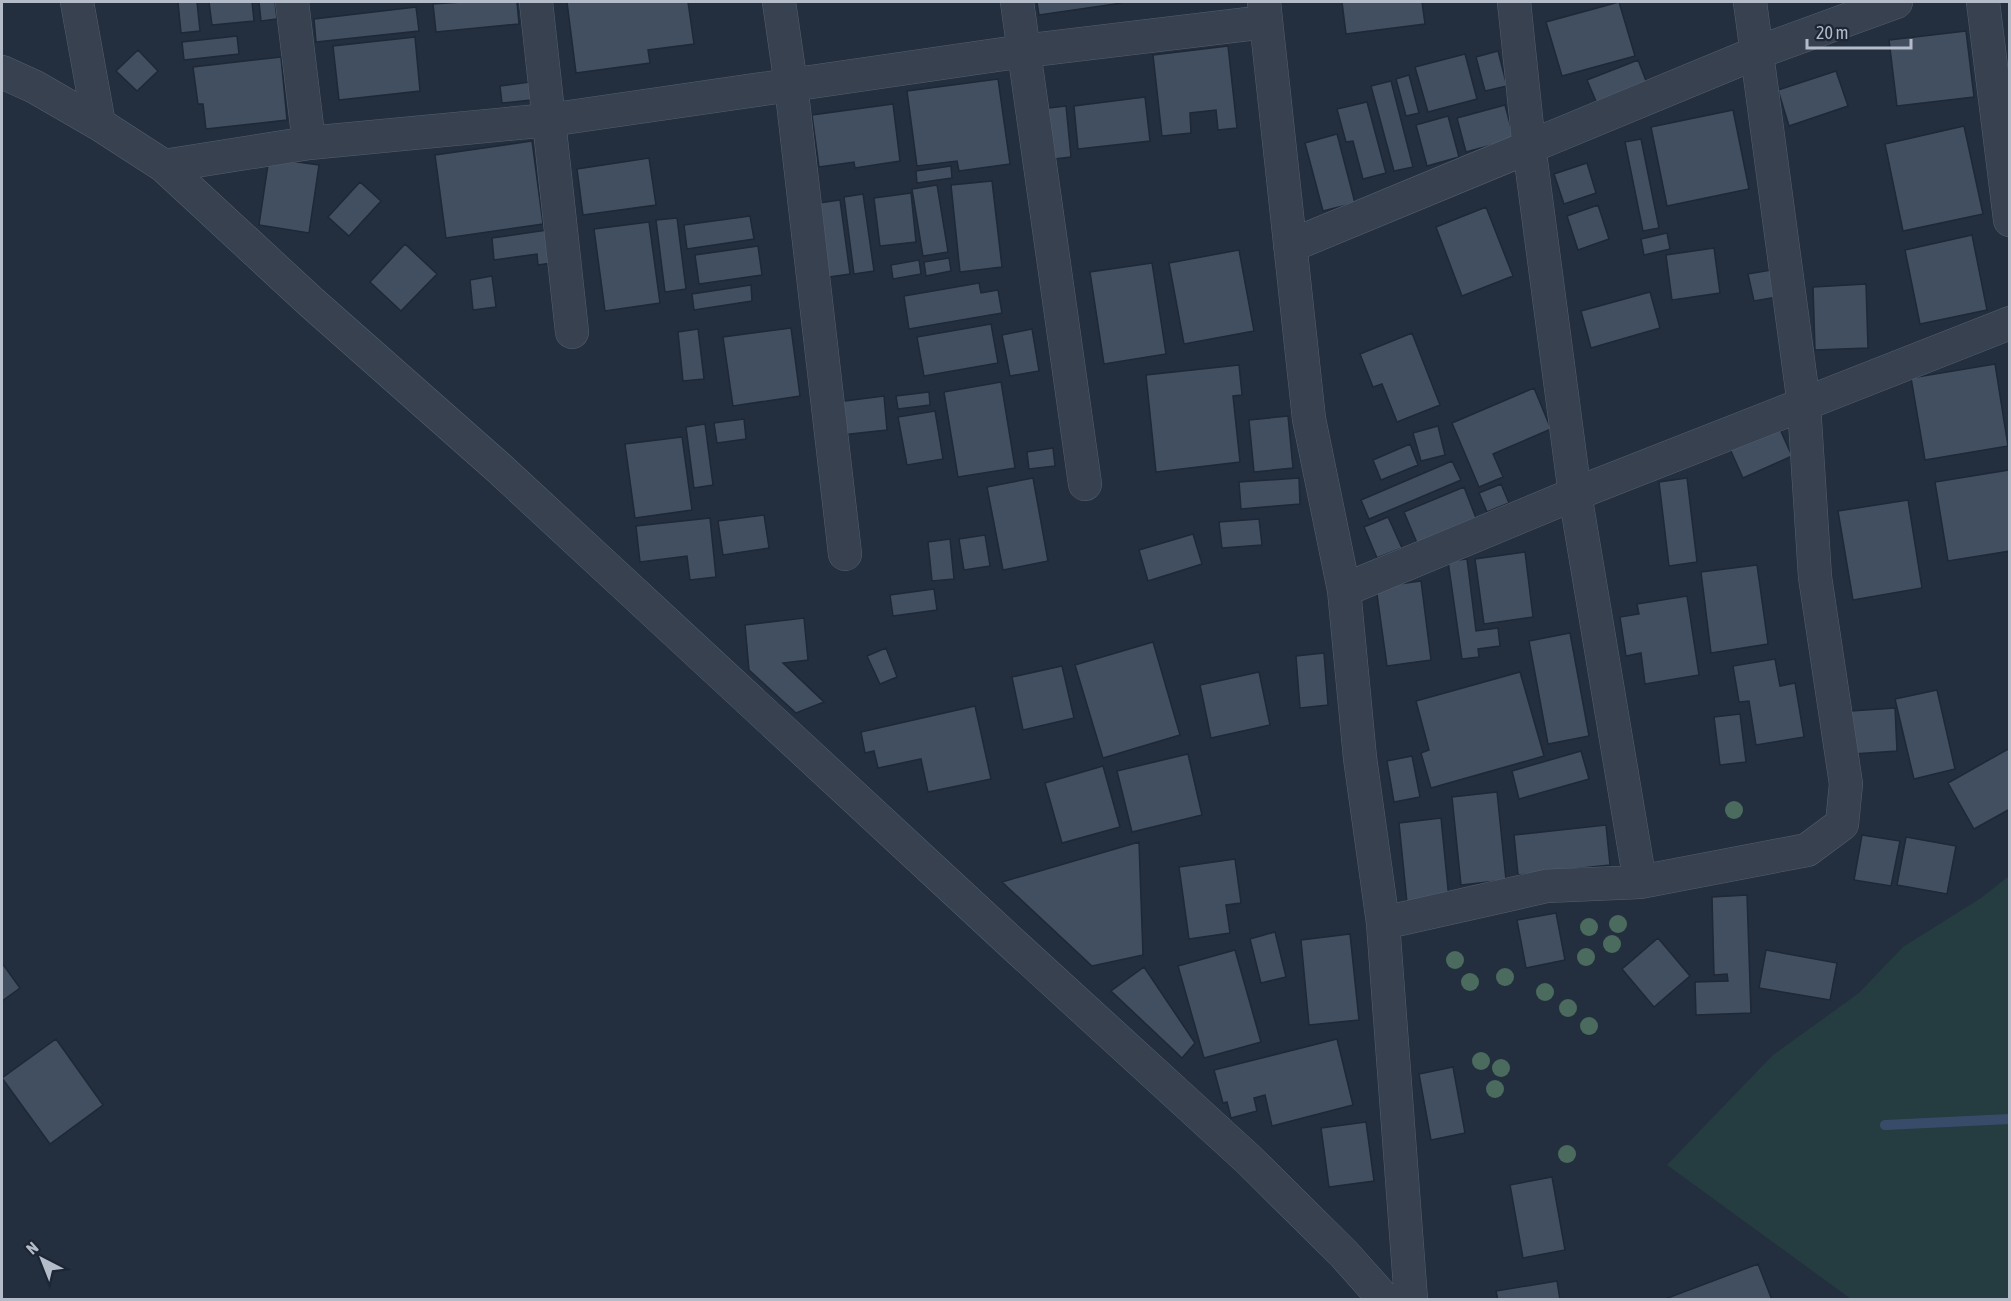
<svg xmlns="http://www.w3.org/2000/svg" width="2011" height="1301" font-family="'Asap Condensed',sans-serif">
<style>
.green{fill:#253d40}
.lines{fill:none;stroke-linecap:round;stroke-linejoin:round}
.stream{stroke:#384c69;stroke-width:10}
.building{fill:#424f61;stroke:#1e2836;stroke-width:1.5}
.minor-casing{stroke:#555f6d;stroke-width:34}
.minor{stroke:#37414f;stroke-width:33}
.tree{fill:#4a6b5d}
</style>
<rect width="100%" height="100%" fill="#232f3f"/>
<path class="green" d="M 2009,876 L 2009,1299 L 1851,1299 L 1667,1165 L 1773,1055 L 1859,993 L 1903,947 L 1981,898 Z"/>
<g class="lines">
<path class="stream" d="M 1885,1125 L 2010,1119"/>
</g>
<path class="building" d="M 178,2 L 197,2 L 200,31 L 181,33 Z
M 209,2 L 252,2 L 254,21 L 212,25 Z
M 259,2 L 275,2 L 277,19 L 261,21 Z
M 462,2 L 517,2 L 519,24 L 436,32 L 433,4 Z
M 567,2 L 688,2 L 694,44 L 648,50 L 650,63 L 576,73 Z
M 1037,2 L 1122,2 L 1122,3 L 1039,15 Z
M 1342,2 L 1422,2 L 1425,24 L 1346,34 Z
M 1619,2 L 1635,56 L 1562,76 L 1546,22 Z
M 416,7 L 419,31 L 316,42 L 314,19 Z
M 1966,31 L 1974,97 L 1897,106 L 1889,40 Z
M 237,36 L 239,54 L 184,60 L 182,42 Z
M 415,37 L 420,91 L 339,100 L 333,46 Z
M 1228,46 L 1237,128 L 1218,130 L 1216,110 L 1190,113 L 1191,133 L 1162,136 L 1153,55 Z
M 138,50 L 158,71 L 137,91 L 116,71 Z
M 1498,51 L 1507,86 L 1485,91 L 1476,57 Z
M 1465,54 L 1477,99 L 1428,112 L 1415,67 Z
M 281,57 L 287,120 L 206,129 L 203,104 L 198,104 L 193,67 Z
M 1638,60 L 1648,86 L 1598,106 L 1587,80 Z
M 1836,71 L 1848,106 L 1789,126 L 1778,90 Z
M 1409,75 L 1419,113 L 1406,116 L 1396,79 Z
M 998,79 L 1010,164 L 959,171 L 957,161 L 917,166 L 907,91 Z
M 1391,81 L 1413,167 L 1394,171 L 1371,86 Z
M 530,82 L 532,100 L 502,103 L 500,86 Z
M 1145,97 L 1150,141 L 1078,149 L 1074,106 Z
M 1367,102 L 1386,173 L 1363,179 L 1353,141 L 1346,142 L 1337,109 Z
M 893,104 L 900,161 L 855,168 L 854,162 L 819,167 L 812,115 Z
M 1505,105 L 1514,139 L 1466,152 L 1457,118 Z
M 1066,106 L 1071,157 L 1046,160 L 1040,109 Z
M 1733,110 L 1749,189 L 1667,206 L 1651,127 Z
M 1448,116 L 1459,157 L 1427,166 L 1416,125 Z
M 1964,126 L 1983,214 L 1903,231 L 1885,144 Z
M 1337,134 L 1355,203 L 1323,211 L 1305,143 Z
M 1641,139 L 1659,228 L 1643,231 L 1625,142 Z
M 532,141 L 543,224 L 446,238 L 435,155 Z
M 269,158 L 319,165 L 309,233 L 259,225 Z
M 649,158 L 656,205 L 583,215 L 577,169 Z
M 1587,163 L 1596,193 L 1564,204 L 1554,174 Z
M 951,166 L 952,178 L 917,183 L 916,171 Z
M 992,181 L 1002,267 L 960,272 L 951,185 Z
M 360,182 L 381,201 L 349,236 L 328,217 Z
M 937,185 L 948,252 L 923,256 L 912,189 Z
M 911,193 L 916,242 L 880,246 L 874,198 Z
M 863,194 L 874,271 L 854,274 L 844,197 Z
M 840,200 L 850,274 L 822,278 L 812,204 Z
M 1598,205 L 1609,239 L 1578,250 L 1567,216 Z
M 1486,207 L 1513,276 L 1462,296 L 1436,227 Z
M 750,216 L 754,239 L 687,249 L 684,225 Z
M 677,218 L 686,289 L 665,292 L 656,220 Z
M 649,222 L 660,303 L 605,311 L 594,229 Z
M 554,229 L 558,262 L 538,265 L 537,254 L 494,260 L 492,238 Z
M 1667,233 L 1670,249 L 1644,255 L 1641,239 Z
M 1972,235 L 1987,310 L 1920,324 L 1905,250 Z
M 405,244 L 437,274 L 401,311 L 370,282 Z
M 758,246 L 762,275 L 699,284 L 695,255 Z
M 1714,248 L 1720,293 L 1672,300 L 1666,255 Z
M 1239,250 L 1254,331 L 1184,344 L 1169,263 Z
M 949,258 L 951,271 L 926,276 L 924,262 Z
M 919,260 L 921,274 L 893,279 L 891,265 Z
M 1152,263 L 1166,354 L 1104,364 L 1090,272 Z
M 1771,270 L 1777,297 L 1754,301 L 1748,274 Z
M 492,276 L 496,307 L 473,310 L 470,280 Z
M 979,283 L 981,293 L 998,290 L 1002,313 L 909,329 L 904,296 Z
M 1866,284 L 1868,348 L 1815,350 L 1813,287 Z
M 751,285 L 752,301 L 694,310 L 692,294 Z
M 1650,292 L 1660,328 L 1591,348 L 1581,311 Z
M 991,324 L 998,363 L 924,376 L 917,337 Z
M 791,328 L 800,396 L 733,406 L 723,337 Z
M 698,329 L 704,379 L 683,381 L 678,332 Z
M 1032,329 L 1039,371 L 1010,376 L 1002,335 Z
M 1412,333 L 1440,405 L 1397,422 L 1382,384 L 1373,387 L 1360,354 Z
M 1995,364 L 2008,446 L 1925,460 L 1911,378 Z
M 1239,365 L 1242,395 L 1233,396 L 1240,462 L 1156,472 L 1146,375 Z
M 1001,382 L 1015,468 L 958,477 L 944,392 Z
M 1534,388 L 1551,429 L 1493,454 L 1503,477 L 1479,487 L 1452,423 Z
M 929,392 L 930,405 L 898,409 L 896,396 Z
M 884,396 L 887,430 L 841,435 L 837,402 Z
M 935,411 L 943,459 L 907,465 L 898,417 Z
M 1288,416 L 1293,468 L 1254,472 L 1249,420 Z
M 744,419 L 746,439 L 717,443 L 714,423 Z
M 705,424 L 713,485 L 694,488 L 686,427 Z
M 1438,426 L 1445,455 L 1421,461 L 1413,433 Z
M 1779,427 L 1792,456 L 1743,478 L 1730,449 Z
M 682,437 L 692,510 L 635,518 L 625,444 Z
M 1410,444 L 1418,465 L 1381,480 L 1373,460 Z
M 1053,448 L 1055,466 L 1029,469 L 1027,452 Z
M 1452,461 L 1461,480 L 1369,519 L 1361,500 Z
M 2009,470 L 2010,551 L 1948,561 L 1935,482 Z
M 1033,478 L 1048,561 L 1003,570 L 987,487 Z
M 1299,478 L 1300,504 L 1241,509 L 1239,482 Z
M 1687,478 L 1697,562 L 1669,566 L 1659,482 Z
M 1501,484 L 1509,503 L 1487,512 L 1479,493 Z
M 1464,487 L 1476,518 L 1417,543 L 1404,512 Z
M 1908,500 L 1922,588 L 1853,600 L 1838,511 Z
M 764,515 L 769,548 L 723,555 L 718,521 Z
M 1388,517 L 1402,548 L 1377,558 L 1364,527 Z
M 710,518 L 716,577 L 690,580 L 687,556 L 640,562 L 636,526 Z
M 1259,519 L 1262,545 L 1222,548 L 1219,522 Z
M 1193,534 L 1202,564 L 1148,581 L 1139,550 Z
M 985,535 L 990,566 L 964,570 L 959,539 Z
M 950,539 L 954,579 L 932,581 L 928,542 Z
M 1525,552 L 1533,617 L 1484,624 L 1475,559 Z
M 1467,559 L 1476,631 L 1498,628 L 1500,646 L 1478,649 L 1479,657 L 1462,659 L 1448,561 Z
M 1757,565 L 1768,644 L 1711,653 L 1701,572 Z
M 1421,581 L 1431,660 L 1387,666 L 1376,587 Z
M 934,589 L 937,610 L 893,616 L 890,595 Z
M 1687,596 L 1699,675 L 1645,684 L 1641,653 L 1626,656 L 1620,617 L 1639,614 L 1637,604 Z
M 804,618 L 808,660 L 783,663 L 824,702 L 796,713 L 749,670 L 745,625 Z
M 1570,633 L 1589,736 L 1548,744 L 1529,641 Z
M 1153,642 L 1180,735 L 1103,758 L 1075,665 Z
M 886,648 L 897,677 L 880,684 L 867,656 Z
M 1324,653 L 1328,705 L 1300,708 L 1296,656 Z
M 1775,659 L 1780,686 L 1795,683 L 1804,737 L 1756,745 L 1749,701 L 1739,702 L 1733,666 Z
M 1062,666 L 1074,718 L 1023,730 L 1012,677 Z
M 1259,672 L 1270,725 L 1211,738 L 1200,685 Z
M 1520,672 L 1544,756 L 1431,788 L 1421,753 L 1429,750 L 1416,701 Z
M 1937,690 L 1955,769 L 1914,779 L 1895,699 Z
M 975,706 L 991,779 L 928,792 L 921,759 L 878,768 L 874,751 L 865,753 L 861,732 Z
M 1895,708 L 1897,751 L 1853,754 L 1851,711 Z
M 1740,714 L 1746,762 L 1720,765 L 1714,717 Z
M 2010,748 L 2010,809 L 1974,829 L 1948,783 Z
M 1581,751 L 1589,779 L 1519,799 L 1512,771 Z
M 1188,754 L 1202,815 L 1132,832 L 1117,771 Z
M 1412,756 L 1420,797 L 1394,802 L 1387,761 Z
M 1103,766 L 1120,827 L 1062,843 L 1045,783 Z
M 1497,792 L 1506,880 L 1461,885 L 1452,797 Z
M 1441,818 L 1449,899 L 1407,903 L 1399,823 Z
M 1606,825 L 1610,865 L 1518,875 L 1514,835 Z
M 1862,835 L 1900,841 L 1891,886 L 1854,880 Z
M 1906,837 L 1956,846 L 1947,894 L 1897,885 Z
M 1139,842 L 1143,955 L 1092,966 L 1002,882 Z
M 1235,859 L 1241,903 L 1226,905 L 1230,933 L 1189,939 L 1179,867 Z
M 1747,895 L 1751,1013 L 1696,1015 L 1695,982 L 1728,981 L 1727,974 L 1714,975 L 1712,897 Z
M 1556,913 L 1565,960 L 1526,968 L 1517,920 Z
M 1275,932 L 1286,977 L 1261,983 L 1250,939 Z
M 1350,934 L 1359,1020 L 1309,1025 L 1301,940 Z
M 1658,938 L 1690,976 L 1654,1007 L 1622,969 Z
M 1235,950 L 1261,1042 L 1204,1058 L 1178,966 Z
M 1766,950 L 1837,963 L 1830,1000 L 1759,988 Z
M 2,963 L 20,988 L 2,1001 Z
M 1144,967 L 1195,1043 L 1182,1058 L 1111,991 Z
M 56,1039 L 103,1105 L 50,1144 L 2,1078 Z
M 1337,1039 L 1353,1105 L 1272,1126 L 1265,1095 L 1254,1098 L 1257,1111 L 1231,1118 L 1227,1102 L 1223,1103 L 1214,1070 Z
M 1453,1067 L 1465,1133 L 1431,1140 L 1419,1074 Z
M 1366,1122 L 1374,1181 L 1329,1187 L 1321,1128 Z
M 1552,1177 L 1565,1250 L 1523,1258 L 1510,1185 Z
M 1758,1264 L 1772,1300 L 1665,1300 L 1665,1299 Z
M 1557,1281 L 1560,1300 L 1498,1300 L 1496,1291 Z"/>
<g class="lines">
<defs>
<path id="minor" d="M 77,2 L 99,124
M 292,2 L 309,143
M 536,2 L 572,332
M 779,2 L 791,85 L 845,554
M 1017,2 L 1085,484
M 1264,2 L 1309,419 L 1344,590 L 1360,758 L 1383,923 L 1411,1300
M 1514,2 L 1529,146 L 1575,494 L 1640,882
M 1983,2 L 2010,220
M 2,72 L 35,87 L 99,124 L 164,166 L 311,302 L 499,468 L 1014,945 L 1248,1159 L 1344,1254 L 1385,1300
M 164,166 L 309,143 L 549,120 L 1024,51 L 1265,22
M 1290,246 L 1756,53 L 1896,2
M 1344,590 L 1575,494 L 2010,323
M 1383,923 L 1547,886 L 1640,882 L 1807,850 L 1842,824 L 1846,784 L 1815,577 L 1804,405 L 1750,2"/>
</defs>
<use href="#minor" class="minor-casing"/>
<use href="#minor" class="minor"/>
</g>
<g class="tree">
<circle cx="1734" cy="810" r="9"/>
<circle cx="1618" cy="924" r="9"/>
<circle cx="1589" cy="927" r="9"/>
<circle cx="1612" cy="944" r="9"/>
<circle cx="1586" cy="957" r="9"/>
<circle cx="1455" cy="960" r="9"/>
<circle cx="1505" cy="977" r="9"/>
<circle cx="1470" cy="982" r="9"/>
<circle cx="1545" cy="992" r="9"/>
<circle cx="1568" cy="1008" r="9"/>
<circle cx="1589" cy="1026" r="9"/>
<circle cx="1481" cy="1061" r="9"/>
<circle cx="1501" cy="1068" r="9"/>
<circle cx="1495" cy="1089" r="9"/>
<circle cx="1567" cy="1154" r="9"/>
</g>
<rect width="2011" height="1301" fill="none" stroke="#b4bcca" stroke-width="6"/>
<g transform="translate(42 1259) rotate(318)" stroke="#1c2634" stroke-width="4.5" paint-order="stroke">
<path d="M0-4.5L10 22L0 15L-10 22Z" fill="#b4bcca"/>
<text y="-9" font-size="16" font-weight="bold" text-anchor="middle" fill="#b4bcca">N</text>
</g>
<path d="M1807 39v9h104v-9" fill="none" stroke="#b4bcca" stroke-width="3"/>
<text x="1816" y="39" font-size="18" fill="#b4bcca" stroke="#1c2634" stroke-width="4.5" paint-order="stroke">20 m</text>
</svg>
